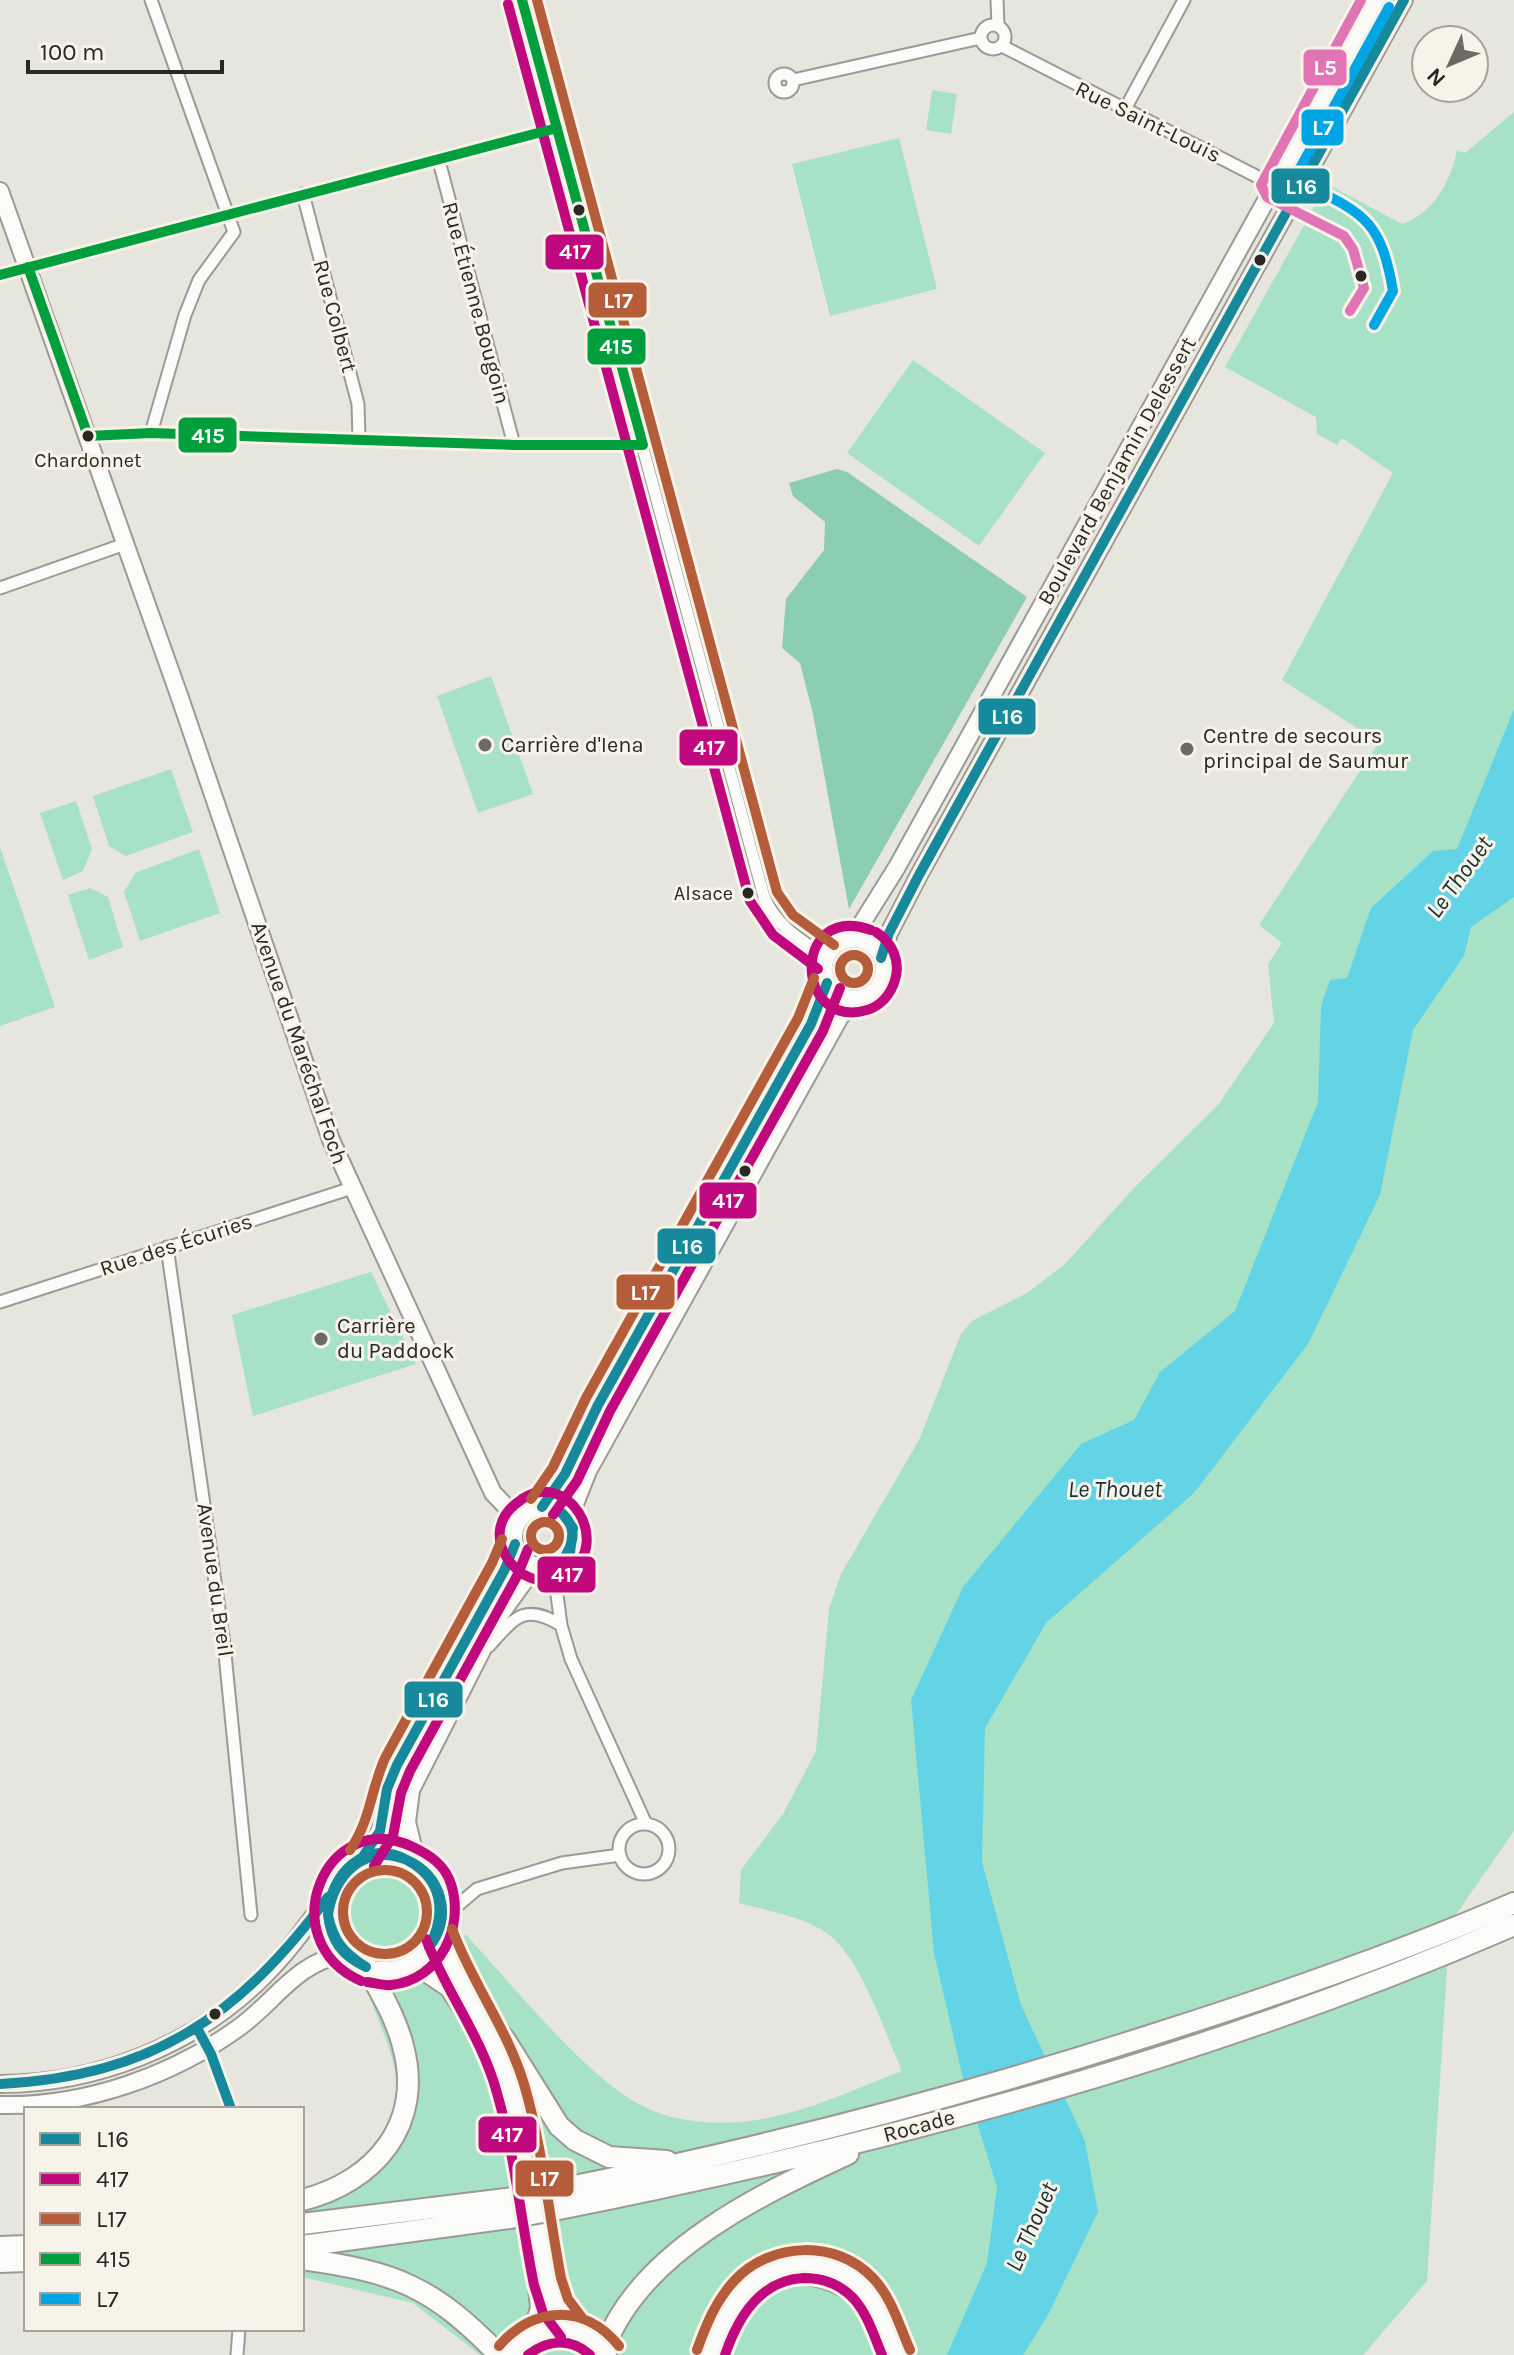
<svg xmlns="http://www.w3.org/2000/svg" width="1514" height="2355" font-family="Karla,sans-serif">
<style>
.green{fill:#a7e2c6}
.forest{fill:#8cceb1}
.water{fill:#63d4e5}
.lines{fill:none;stroke-linecap:round;stroke-linejoin:round}
.street-casing{stroke:#9b9a94;stroke-width:15}
.secondary-casing{stroke:#9b9a94;stroke-width:20}
.highway-casing{stroke:#9b9a94;stroke-width:24}
.street{stroke:#fbfbfa;stroke-width:11}
.secondary{stroke:#fbfbfa;stroke-width:16}
.highway{stroke:#fbfbfa;stroke-width:20}
.highway-bridge-casing{stroke:#9b9a94;stroke-width:24;stroke-linecap:butt}
.highway-bridge{stroke:#fbfbfa;stroke-width:20}
.bus-1-casing{stroke:#f7f3e8;stroke-width:16}
.bus-2-casing{stroke:#f7f3e8;stroke-width:16}
.bus-3-casing{stroke:#f7f3e8;stroke-width:16}
.bus-4-casing{stroke:#f7f3e8;stroke-width:16}
.bus-5-casing{stroke:#f7f3e8;stroke-width:16}
.bus-6-casing{stroke:#f7f3e8;stroke-width:16}
.bus-1{stroke:#168a9c;stroke-width:10}
.bus-2{stroke:#c0087f;stroke-width:10}
.bus-3{stroke:#b55d3a;stroke-width:10}
.bus-4{stroke:#009e3d;stroke-width:10}
.bus-5{stroke:#00a5e5;stroke-width:10}
.bus-6{stroke:#e174b4;stroke-width:10}
.bus-dot{fill:#2a2824;stroke:#f7f3e8;stroke-width:3}
.poi-dot{fill:#6c6a65;stroke:#f7f3e8;stroke-width:3}
.labels{text-anchor:middle;dominant-baseline:central;stroke-width:6;stroke-linejoin:round;paint-order:stroke}
.bus-label{font-size:20px;fill:#2a2824;stroke:#f7f3e8}
.street-label{font-size:22px;fill:#2a2824;stroke:#f7f3e8}
.poi-label{font-size:22px;fill:#2a2824;stroke:#f7f3e8;text-anchor:start}
.water-label{font-size:24px;font-style:italic;fill:#162f34;stroke:#f7f3e8}
.line-badge{stroke:#f7f3e8;stroke-width:3}
.badge-label{font-size:22px;text-anchor:middle;font-weight:bold;fill:#fff}
</style>
<rect width="100%" height="100%" fill="#e6e5de"/>
<path class="green" d="M 932,90 L 957,94 L 951,134 L 926,130 Z
M 1514,112 L 1514,1831 L 1450,1923 L 1427,2281 L 1363,2355 L 480,2355 L 413,2303 L 302,2277 L 302,2191 C 344,2174 400,2143 397,2088 C 396,2058 380,2026 370,1998 L 386,1981 L 455,1937 L 466,1935 C 513,1985 578,2068 635,2102 C 679,2128 740,2127 788,2113 C 827,2103 865,2085 902,2071 C 885,2033 861,1958 828,1934 C 803,1916 768,1911 739,1903 L 741,1870 L 783,1814 L 816,1751 L 829,1609 L 841,1574 L 919,1440 L 961,1334 L 972,1321 L 1027,1293 L 1065,1264 L 1134,1188 L 1218,1105 L 1274,1023 L 1268,964 L 1282,943 L 1259,925 L 1379,742 L 1282,680 L 1393,473 L 1342,438 L 1337,445 L 1317,434 L 1316,417 L 1225,367 L 1327,184 L 1402,224 C 1434,213 1451,181 1457,150 L 1465,153 Z
M 899,138 L 937,289 L 830,316 L 792,164 Z
M 913,360 L 1045,453 L 979,546 L 847,453 Z
M 491,676 L 533,794 L 478,813 L 437,696 Z
M 171,769 L 193,832 L 126,856 L 109,846 L 93,796 Z
M 76,801 L 92,849 L 83,871 L 63,880 L 40,813 Z
M 0,847 L 55,1007 L 0,1026 Z
M 199,849 L 220,913 L 140,941 L 124,892 L 135,873 Z
M 90,888 L 108,897 L 123,947 L 89,960 L 68,895 Z
M 371,1272 L 416,1364 L 253,1416 L 232,1315 Z
M335 1912a49 49 0 1 1 98 0a49 49 0 1 1-98 0Z"/>
<path class="forest" d="M 837,469 L 847,472 L 1027,597 L 849,909 L 813,714 L 800,663 L 782,648 L 786,599 L 824,550 L 825,522 L 793,496 L 789,483 Z"/>
<path class="water" d="M 1514,709 L 1514,897 L 1471,927 L 1464,956 L 1413,1030 L 1380,1195 L 1308,1344 L 1194,1493 L 1046,1623 L 985,1728 L 982,1862 L 1021,2005 L 1085,2141 L 1098,2212 L 1048,2315 L 1023,2355 L 947,2355 L 987,2263 L 997,2187 L 962,2074 L 934,1953 L 911,1700 L 963,1587 L 1081,1444 L 1134,1420 L 1160,1372 L 1235,1311 L 1318,1102 L 1321,1006 L 1330,980 L 1347,978 L 1371,908 L 1433,851 L 1457,849 Z"/>
<g class="lines">
<defs>
<path id="street" d="M 151,0 L 234,232 L 199,280 L 185,315 L 151,433
M 522,0 L 764,897 C 777,927 800,939 826,957
M 997,0 L 998,26
M981 37a12 12 0 1 1 24 0a12 12 0 1 1-24 0Z
M 1002,46 L 1295,196
M775 83a9 9 0 1 1 18 0a9 9 0 1 1-18 0Z
M 793,80 L 981,38
M 1124,111 L 1184,0
M 439,161 L 514,445
M 303,194 L 358,404 L 359,439
M 0,275 L 557,128
M 88,436 L 151,433 L 514,445 L 643,445
M 0,588 L 125,544
M 167,1247 L 224,1644 L 251,1915
M 0,1302 L 352,1188
M 553,1565 L 561,1625 L 571,1659 L 646,1824
M 489,1646 C 515,1617 524,1603 561,1625
M619 1849a25 25 0 1 1 50 0a25 25 0 1 1-50 0Z
M 443,1918 L 477,1889 L 562,1863 L 620,1855
M 197,2028 L 211,2054 L 231,2109
M 237,2355 L 239,2329"/>
<path id="secondary" d="M 0,191 L 180,698 L 331,1140 L 493,1493 L 519,1520
M 852,939 L 897,867 L 1377,0
M824 969a30 30 0 1 1 60 0a30 30 0 1 1-60 0Z
M 881,958 L 889,933 L 919,875 L 1404,0
M 542,1507 L 565,1474 L 598,1405 L 811,1024 L 827,983
M514 1537a30 30 0 1 1 60 0a30 30 0 1 1-60 0Z
M 569,1519 L 588,1471 L 840,1017 L 855,999
M326 1912a58 58 0 1 1 116 0a58 58 0 1 1-116 0Z
M 362,1858 L 380,1831 L 387,1789 L 397,1765 L 505,1569 L 515,1544
M 417,1863 L 407,1822 L 411,1790 L 500,1615 L 536,1565
M 439,1934 L 453,1971 L 474,2001 L 493,2040 L 511,2090 L 547,2281 L 555,2306 L 572,2328
M 412,1964 L 448,1988 L 480,2035
M 0,2084 C 96,2084 193,2046 262,1978 C 287,1954 307,1925 328,1897
M 0,2105 C 84,2107 173,2076 241,2026 C 275,2001 299,1960 344,1955
M 772,2279 C 806,2270 840,2280 865,2304
M 530,2335 L 539,2309 L 536,2274
M 510,2355 C 533,2320 585,2317 608,2355
M 710,2355 C 725,2307 753,2261 809,2264 C 831,2265 850,2274 864,2289 C 881,2307 887,2333 897,2355"/>
<path id="highway" d="M 474,2001 L 505,2040 L 559,2126 L 575,2140 L 609,2157 L 667,2161
M 550,2191 C 756,2150 960,2097 1161,2032 C 1280,1994 1399,1953 1514,1903
M 302,2200 C 375,2182 424,2124 403,2046 C 396,2018 381,1993 367,1968
M 554,2210 C 881,2145 1208,2058 1514,1925
M 302,2224 L 506,2199
M 302,2246 L 510,2218
M 0,2247 L 26,2246
M 302,2259 C 396,2272 432,2286 499,2355
M 0,2262 L 26,2261
M 604,2349 C 639,2252 761,2194 848,2154"/>
</defs>
<use href="#street" class="street-casing"/>
<use href="#secondary" class="secondary-casing"/>
<use href="#highway" class="highway-casing"/>
<use href="#street" class="street"/>
<use href="#secondary" class="secondary"/>
<use href="#highway" class="highway"/>
<defs>
<path id="highway-bridge" d="M 506,2199 L 550,2191
M 510,2218 L 554,2210"/>
</defs>
<use href="#highway-bridge" class="highway-bridge-casing"/>
<use href="#highway-bridge" class="highway-bridge"/>
<defs>
<path id="bus-1" d="M 881,958 L 889,933 L 919,875 L 1404,0
M 542,1507 L 565,1474 L 598,1405 L 811,1024 L 827,983
M 541,1564 L 561,1563 L 570,1553 L 573,1528 L 562,1513
M 541,1564 L 562,1561 C 574,1544 578,1529 562,1513
M 362,1858 L 380,1831 L 387,1789 L 397,1765 L 505,1569 L 515,1544
M 407,1860 C 441,1874 454,1917 429,1947
M 407,1860 C 443,1879 447,1913 429,1947
M 328,1915 C 333,1941 344,1953 366,1967
M 328,1915 C 331,1941 342,1956 366,1967
M 328,1915 C 329,1875 366,1837 407,1860
M 328,1915 C 333,1876 365,1842 407,1860
M 197,2028 L 211,2054 L 231,2109
M 0,2084 C 153,2076 238,2017 328,1897"/>
<path id="bus-2" d="M 508,4 L 750,901 L 773,935 L 818,969
M 871,930 C 791,902 794,1031 867,1010 C 881,1006 891,994 895,980 C 901,961 892,942 876,932
M 521,1500 C 466,1536 530,1605 570,1573 C 612,1540 567,1469 522,1499
M 553,1515 L 577,1481 L 610,1411 L 823,1031 L 840,988
M 374,1866 L 393,1836 L 401,1793 L 410,1771 L 517,1576 L 528,1549
M 426,1939 C 446,1992 482,2037 497,2093 C 515,2155 521,2222 534,2285 L 543,2313 L 561,2337
M 361,1981 C 270,1940 326,1805 413,1847 C 430,1855 445,1865 451,1884 C 465,1927 440,1980 391,1985 C 384,1986 375,1983 367,1982
M 528,2355 C 548,2339 571,2338 590,2355
M 725,2355 C 738,2317 760,2280 804,2278 C 823,2278 841,2285 854,2299 C 868,2315 874,2336 882,2355"/>
<path id="bus-3" d="M 537,0 L 777,892 L 793,915 L 834,945
M840 969a14 14 0 1 1 28 0a14 14 0 1 1-28 0Z
M 531,1499 L 553,1467 L 586,1398 L 798,1018 L 814,978
M531 1536a14 14 0 1 1 28 0a14 14 0 1 1-28 0Z
M 350,1850 C 371,1819 370,1792 385,1758 L 492,1563 L 502,1539
M343 1912a42 42 0 1 1 84 0a42 42 0 1 1-84 0Z
M 452,1929 C 472,1983 507,2028 524,2084 C 542,2145 549,2215 561,2278 L 568,2299 L 583,2319
M 499,2346 C 534,2305 585,2304 619,2346
M 697,2350 C 706,2325 716,2300 735,2280 C 771,2242 836,2239 873,2278 C 892,2298 899,2325 910,2350"/>
<path id="bus-4" d="M 28,267 L 88,436 L 151,433 L 514,445 L 643,445 L 522,0
M 0,275 L 557,128"/>
<path id="bus-5" d="M 1374,325 L 1393,291 C 1380,213 1358,212 1294,179 L 1389,7"/>
<path id="bus-6" d="M 1350,311 L 1364,288 L 1353,249 L 1344,236 L 1267,197 L 1261,185 L 1361,0"/>
</defs>
<use href="#bus-1" class="bus-1-casing"/>
<use href="#bus-2" class="bus-2-casing"/>
<use href="#bus-3" class="bus-3-casing"/>
<use href="#bus-4" class="bus-4-casing"/>
<use href="#bus-5" class="bus-5-casing"/>
<use href="#bus-6" class="bus-6-casing"/>
<use href="#bus-1" class="bus-1"/>
<use href="#bus-2" class="bus-2"/>
<use href="#bus-3" class="bus-3"/>
<use href="#bus-4" class="bus-4"/>
<use href="#bus-5" class="bus-5"/>
<use href="#bus-6" class="bus-6"/>
</g>
<g class="bus-dot">
<circle cx="579" cy="210" r="7"/>
<circle cx="1260" cy="260" r="7"/>
<circle cx="1361" cy="276" r="7"/>
<circle cx="88" cy="436" r="7"/>
<circle cx="748" cy="893" r="7"/>
<circle cx="745" cy="1171" r="7"/>
<circle cx="215" cy="2014" r="7"/>
</g>
<g class="poi-dot">
<circle cx="485" cy="745" r="8"/>
<circle cx="1187" cy="749" r="8"/>
<circle cx="321" cy="1339" r="8"/>
</g>
<g class="labels">
<g class="bus-label">
<text x="88" y="460">Chardonnet</text>
<text x="733" y="893" text-anchor="end">Alsace</text>
</g>
<g class="street-label">
<text transform="translate(1148 122) rotate(26)">Rue Saint-Louis</text>
<text transform="translate(476 303) rotate(75)">Rue Étienne Bougoin</text>
<text transform="translate(335 316) rotate(75)">Rue Colbert</text>
<text transform="translate(1117 471) rotate(-61)">Boulevard Benjamin Delessert</text>
<text transform="translate(299 1043) rotate(71)">Avenue du Maréchal Foch</text>
<text transform="translate(176 1245) rotate(-18)">Rue des Écuries</text>
<text transform="translate(215 1580) rotate(82)">Avenue du Breil</text>
<text transform="translate(919 2126) rotate(-15)">Rocade</text>
</g>
<g class="poi-label">
<text x="1203" y="736">Centre de secours<tspan x="1203" dy="25">principal de Saumur</tspan></text>
<text x="501" y="745">Carrière d'Iena</text>
<text x="337" y="1326">Carrière<tspan x="337" dy="25">du Paddock</tspan></text>
</g>
<g class="water-label">
<text transform="translate(1459 877) rotate(-54)">Le Thouet</text>
<text x="1115" y="1489">Le Thouet</text>
<text transform="translate(1031 2227) rotate(-66)">Le Thouet</text>
</g>
</g>
<g class="line-badge">
<rect x="1302" y="48" width="46" height="39" rx="8" fill="#e174b4"/>
<rect x="1300" y="108" width="45" height="39" rx="8" fill="#00a5e5"/>
<rect x="1270" y="167" width="61" height="38" rx="8" fill="#168a9c"/>
<rect x="544" y="233" width="61" height="38" rx="8" fill="#c0087f"/>
<rect x="587" y="281" width="61" height="38" rx="8" fill="#b55d3a"/>
<rect x="586" y="327" width="61" height="39" rx="8" fill="#009e3d"/>
<rect x="177" y="416" width="61" height="38" rx="8" fill="#009e3d"/>
<rect x="977" y="697" width="60" height="39" rx="8" fill="#168a9c"/>
<rect x="678" y="728" width="61" height="39" rx="8" fill="#c0087f"/>
<rect x="698" y="1181" width="60" height="39" rx="8" fill="#c0087f"/>
<rect x="656" y="1227" width="61" height="38" rx="8" fill="#168a9c"/>
<rect x="615" y="1273" width="61" height="38" rx="8" fill="#b55d3a"/>
<rect x="536" y="1555" width="61" height="39" rx="8" fill="#c0087f"/>
<rect x="403" y="1680" width="61" height="39" rx="8" fill="#168a9c"/>
<rect x="477" y="2115" width="61" height="39" rx="8" fill="#c0087f"/>
<rect x="514" y="2159" width="61" height="39" rx="8" fill="#b55d3a"/>
</g>
<g class="badge-label">
<text x="1325" y="75">L5</text>
<text x="1323" y="135">L7</text>
<text x="1301" y="194">L16</text>
<text x="575" y="259">417</text>
<text x="618" y="308">L17</text>
<text x="616" y="354">415</text>
<text x="208" y="443">415</text>
<text x="1007" y="724">L16</text>
<text x="709" y="755">417</text>
<text x="728" y="1208">417</text>
<text x="687" y="1254">L16</text>
<text x="645" y="1300">L17</text>
<text x="567" y="1582">417</text>
<text x="433" y="1707">L16</text>
<text x="507" y="2142">417</text>
<text x="544" y="2186">L17</text>
</g>
<rect x="24" y="2107" width="280" height="224" fill="#f7f3e8" stroke="#a5a29a" stroke-width="2"/>
<rect x="40" y="2133" width="40" height="12" fill="#168a9c" stroke="#a5a29a" stroke-width="2"/>
<text x="96" y="2147" font-size="24" fill="#2a2824">L16</text>
<rect x="40" y="2173" width="40" height="12" fill="#c0087f" stroke="#a5a29a" stroke-width="2"/>
<text x="96" y="2187" font-size="24" fill="#2a2824">417</text>
<rect x="40" y="2213" width="40" height="12" fill="#b55d3a" stroke="#a5a29a" stroke-width="2"/>
<text x="96" y="2227" font-size="24" fill="#2a2824">L17</text>
<rect x="40" y="2253" width="40" height="12" fill="#009e3d" stroke="#a5a29a" stroke-width="2"/>
<text x="96" y="2267" font-size="24" fill="#2a2824">415</text>
<rect x="40" y="2293" width="40" height="12" fill="#00a5e5" stroke="#a5a29a" stroke-width="2"/>
<text x="96" y="2307" font-size="24" fill="#2a2824">L7</text>
<g transform="translate(1450 64) rotate(226)"><circle r="38" fill="#f7f3e8" stroke="#a5a29a" stroke-width="2"/>
<path d="M0-6L14 30L0 20L-14 30Z" fill="#6c6a65"/>
<text y="-12" font-size="22" font-weight="bold" text-anchor="middle" fill="#2a2824">N</text>
</g>
<path d="M28 60v12h194v-12" fill="none" stroke="#2a2824" stroke-width="4"/>
<text x="40" y="60" font-size="24" fill="#2a2824" stroke="#f7f3e8" stroke-width="6" paint-order="stroke">100 m</text>
</svg>
